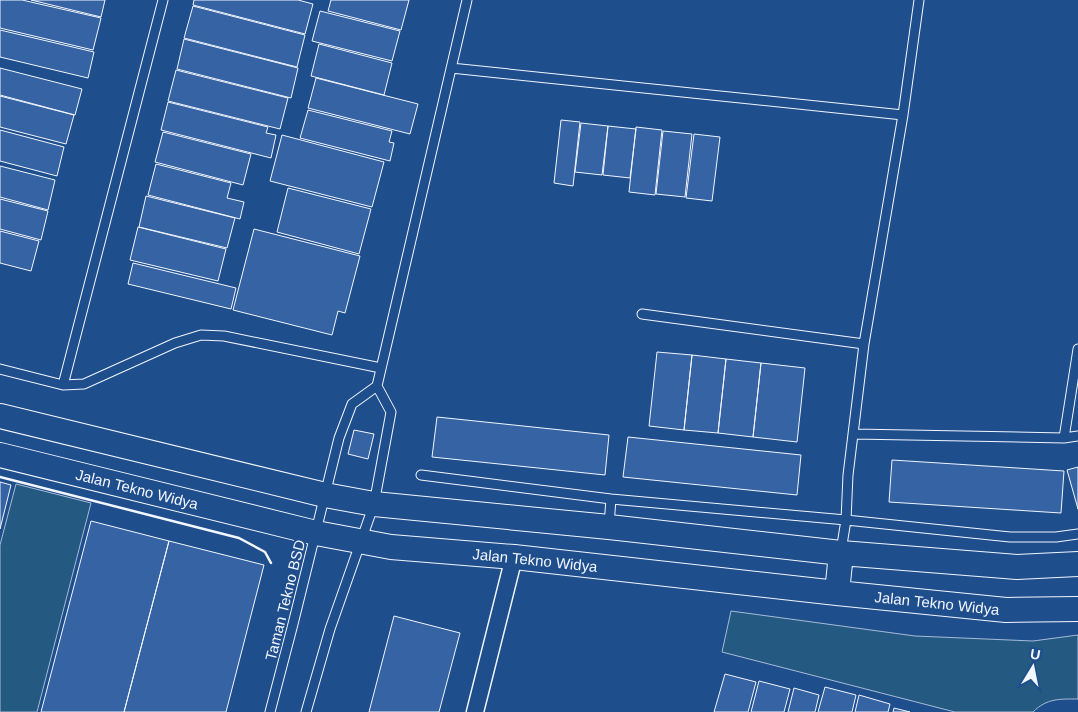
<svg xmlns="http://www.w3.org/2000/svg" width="1078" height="712" font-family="Arial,sans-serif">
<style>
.green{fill:#245a82;stroke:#a8bbd7}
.building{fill:#3563a3;stroke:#f2f6ff}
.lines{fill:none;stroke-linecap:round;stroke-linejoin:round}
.service-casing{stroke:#f2f6ff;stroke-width:11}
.minor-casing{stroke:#f2f6ff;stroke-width:19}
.secondary-casing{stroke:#f2f6ff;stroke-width:26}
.service{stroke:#1f4e8c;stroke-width:9}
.minor{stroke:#1f4e8c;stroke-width:16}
.secondary{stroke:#1f4e8c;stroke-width:24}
.wall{stroke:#f2f6ff;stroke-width:2.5}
.labels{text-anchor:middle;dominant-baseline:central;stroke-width:4;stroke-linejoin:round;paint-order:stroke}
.street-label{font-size:15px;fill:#f2f6ff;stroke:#1f4e8c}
</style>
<rect width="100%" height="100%" fill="#1f4e8c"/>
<path class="green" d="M 16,484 L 91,503 L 37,712 L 0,712 L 0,545 Z
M 731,611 L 915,636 L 1033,641 L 1078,635 L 1078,699 C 1060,699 1047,698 1033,712 L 955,712 L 722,652 Z"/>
<path class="building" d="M 0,0 L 22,0 L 101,18 L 93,50 L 0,28 Z
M 31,0 L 105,0 L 101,17 Z
M 194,0 L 298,0 L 313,4 L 305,34 L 193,5 Z
M 331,0 L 409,0 L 401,30 L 328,11 Z
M 193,6 L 305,35 L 297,67 L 184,38 Z
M 320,11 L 400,31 L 392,61 L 312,41 Z
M 0,30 L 94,52 L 88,78 L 0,57 Z
M 184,39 L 298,68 L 291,98 L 177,69 Z
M 319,44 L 392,63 L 384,95 L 311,76 Z
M 0,68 L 82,89 L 75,115 L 0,95 Z
M 176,70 L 288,98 L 280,129 L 168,101 Z
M 316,78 L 418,104 L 410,134 L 308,108 Z
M 0,96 L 74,115 L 66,144 L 0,127 Z
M 168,102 L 268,127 L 266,133 L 276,135 L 271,158 L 161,130 Z
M 308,110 L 392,131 L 389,142 L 394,143 L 390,161 L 300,138 Z
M 561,120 L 580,122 L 573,186 L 554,183 Z
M 581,123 L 608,126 L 602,175 L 575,172 Z
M 608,126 L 636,129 L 630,178 L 603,175 Z
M 636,127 L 662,130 L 655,195 L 629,192 Z
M 0,130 L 64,147 L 57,176 L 0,161 Z
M 663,131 L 692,134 L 685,197 L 656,194 Z
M 163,132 L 251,154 L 243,185 L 155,162 Z
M 694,134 L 720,137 L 712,201 L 686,198 Z
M 282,135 L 384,162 L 372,207 L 270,181 Z
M 156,164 L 231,183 L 227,198 L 244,202 L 240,219 L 148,195 Z
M 0,166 L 55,180 L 48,210 L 0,197 Z
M 288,188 L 371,209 L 359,254 L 277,232 Z
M 146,196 L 235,218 L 227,248 L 139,227 Z
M 0,199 L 48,211 L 41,240 L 0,229 Z
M 138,227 L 226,249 L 218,281 L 130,260 Z
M 254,229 L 360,256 L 345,313 L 338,311 L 332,335 L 233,310 Z
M 0,231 L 39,241 L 31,271 L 0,263 Z
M 133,263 L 236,288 L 231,309 L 128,284 Z
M 657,352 L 692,355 L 684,430 L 649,426 Z
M 692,355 L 726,359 L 718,433 L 684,430 Z
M 726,359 L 761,363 L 753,437 L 718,433 Z
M 761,363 L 805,368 L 797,442 L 753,437 Z
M 437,417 L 609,435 L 605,475 L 432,457 Z
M 354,430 L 374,434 L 368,459 L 348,454 Z
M 628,437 L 801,455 L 797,495 L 623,477 Z
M 892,460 L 1064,471 L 1061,513 L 889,502 Z
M 1078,467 L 1078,509 L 1067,470 Z
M 0,482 L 11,485 L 0,529 Z
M 91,521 L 169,541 L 124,712 L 41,712 Z
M 169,541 L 264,565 L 226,712 L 124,712 Z
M 394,616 L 460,633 L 439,712 L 369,712 Z
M 725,674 L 756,682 L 748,712 L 714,712 Z
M 759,681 L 790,689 L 784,712 L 751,712 Z
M 825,687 L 856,695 L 852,712 L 818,712 Z
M 794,688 L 819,695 L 815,712 L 788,712 Z
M 859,695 L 890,704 L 888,712 L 855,712 Z
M 894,708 L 910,712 L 893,712 Z"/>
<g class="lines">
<defs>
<path id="service" d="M 451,68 L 903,115
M 642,314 L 864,344
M 0,369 L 63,385 L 84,384 L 175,343 L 201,335 L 224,336 L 381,368
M 63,385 L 163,0
M 854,434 L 1064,438 L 1078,436
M 1064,438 L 1078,349
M 421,475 L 611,499
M 609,525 L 611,499 L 846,520 L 1010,537 L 1056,537 L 1078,534
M 841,551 L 846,520 L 848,475 L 864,344 L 903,115 L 919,0
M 270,712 L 293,624 L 339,438 L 352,404 L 377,386 L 467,0
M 306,712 L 330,629 L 374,504 L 391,412 L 377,386"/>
<path id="minor" d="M 475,712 L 514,557"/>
<path id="secondary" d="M 0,416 L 325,495 L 374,504 L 609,527 L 841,553 L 1017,567 L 1078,564
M 0,455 L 316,533 L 391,547 L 514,557 L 837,593 L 1006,610 L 1078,609
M 837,593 L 841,553"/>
</defs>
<use href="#service" class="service-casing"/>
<use href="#minor" class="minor-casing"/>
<use href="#secondary" class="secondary-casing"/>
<use href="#service" class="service"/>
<use href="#minor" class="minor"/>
<use href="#secondary" class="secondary"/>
<path class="wall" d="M 0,477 L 239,538 L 265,552 L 271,563"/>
</g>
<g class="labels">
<g class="street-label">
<text transform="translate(137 489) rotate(14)">Jalan Tekno Widya</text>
<text transform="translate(535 560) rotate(6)">Jalan Tekno Widya</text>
<text transform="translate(285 600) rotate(-76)">Taman Tekno BSD</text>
<text transform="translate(937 603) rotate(6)">Jalan Tekno Widya</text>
</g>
</g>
<g transform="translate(1033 667) rotate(10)" stroke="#1f4e8c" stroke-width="4" paint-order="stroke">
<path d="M0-4L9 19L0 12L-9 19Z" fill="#f2f6ff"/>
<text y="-8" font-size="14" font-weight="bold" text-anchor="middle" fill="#f2f6ff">U</text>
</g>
</svg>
